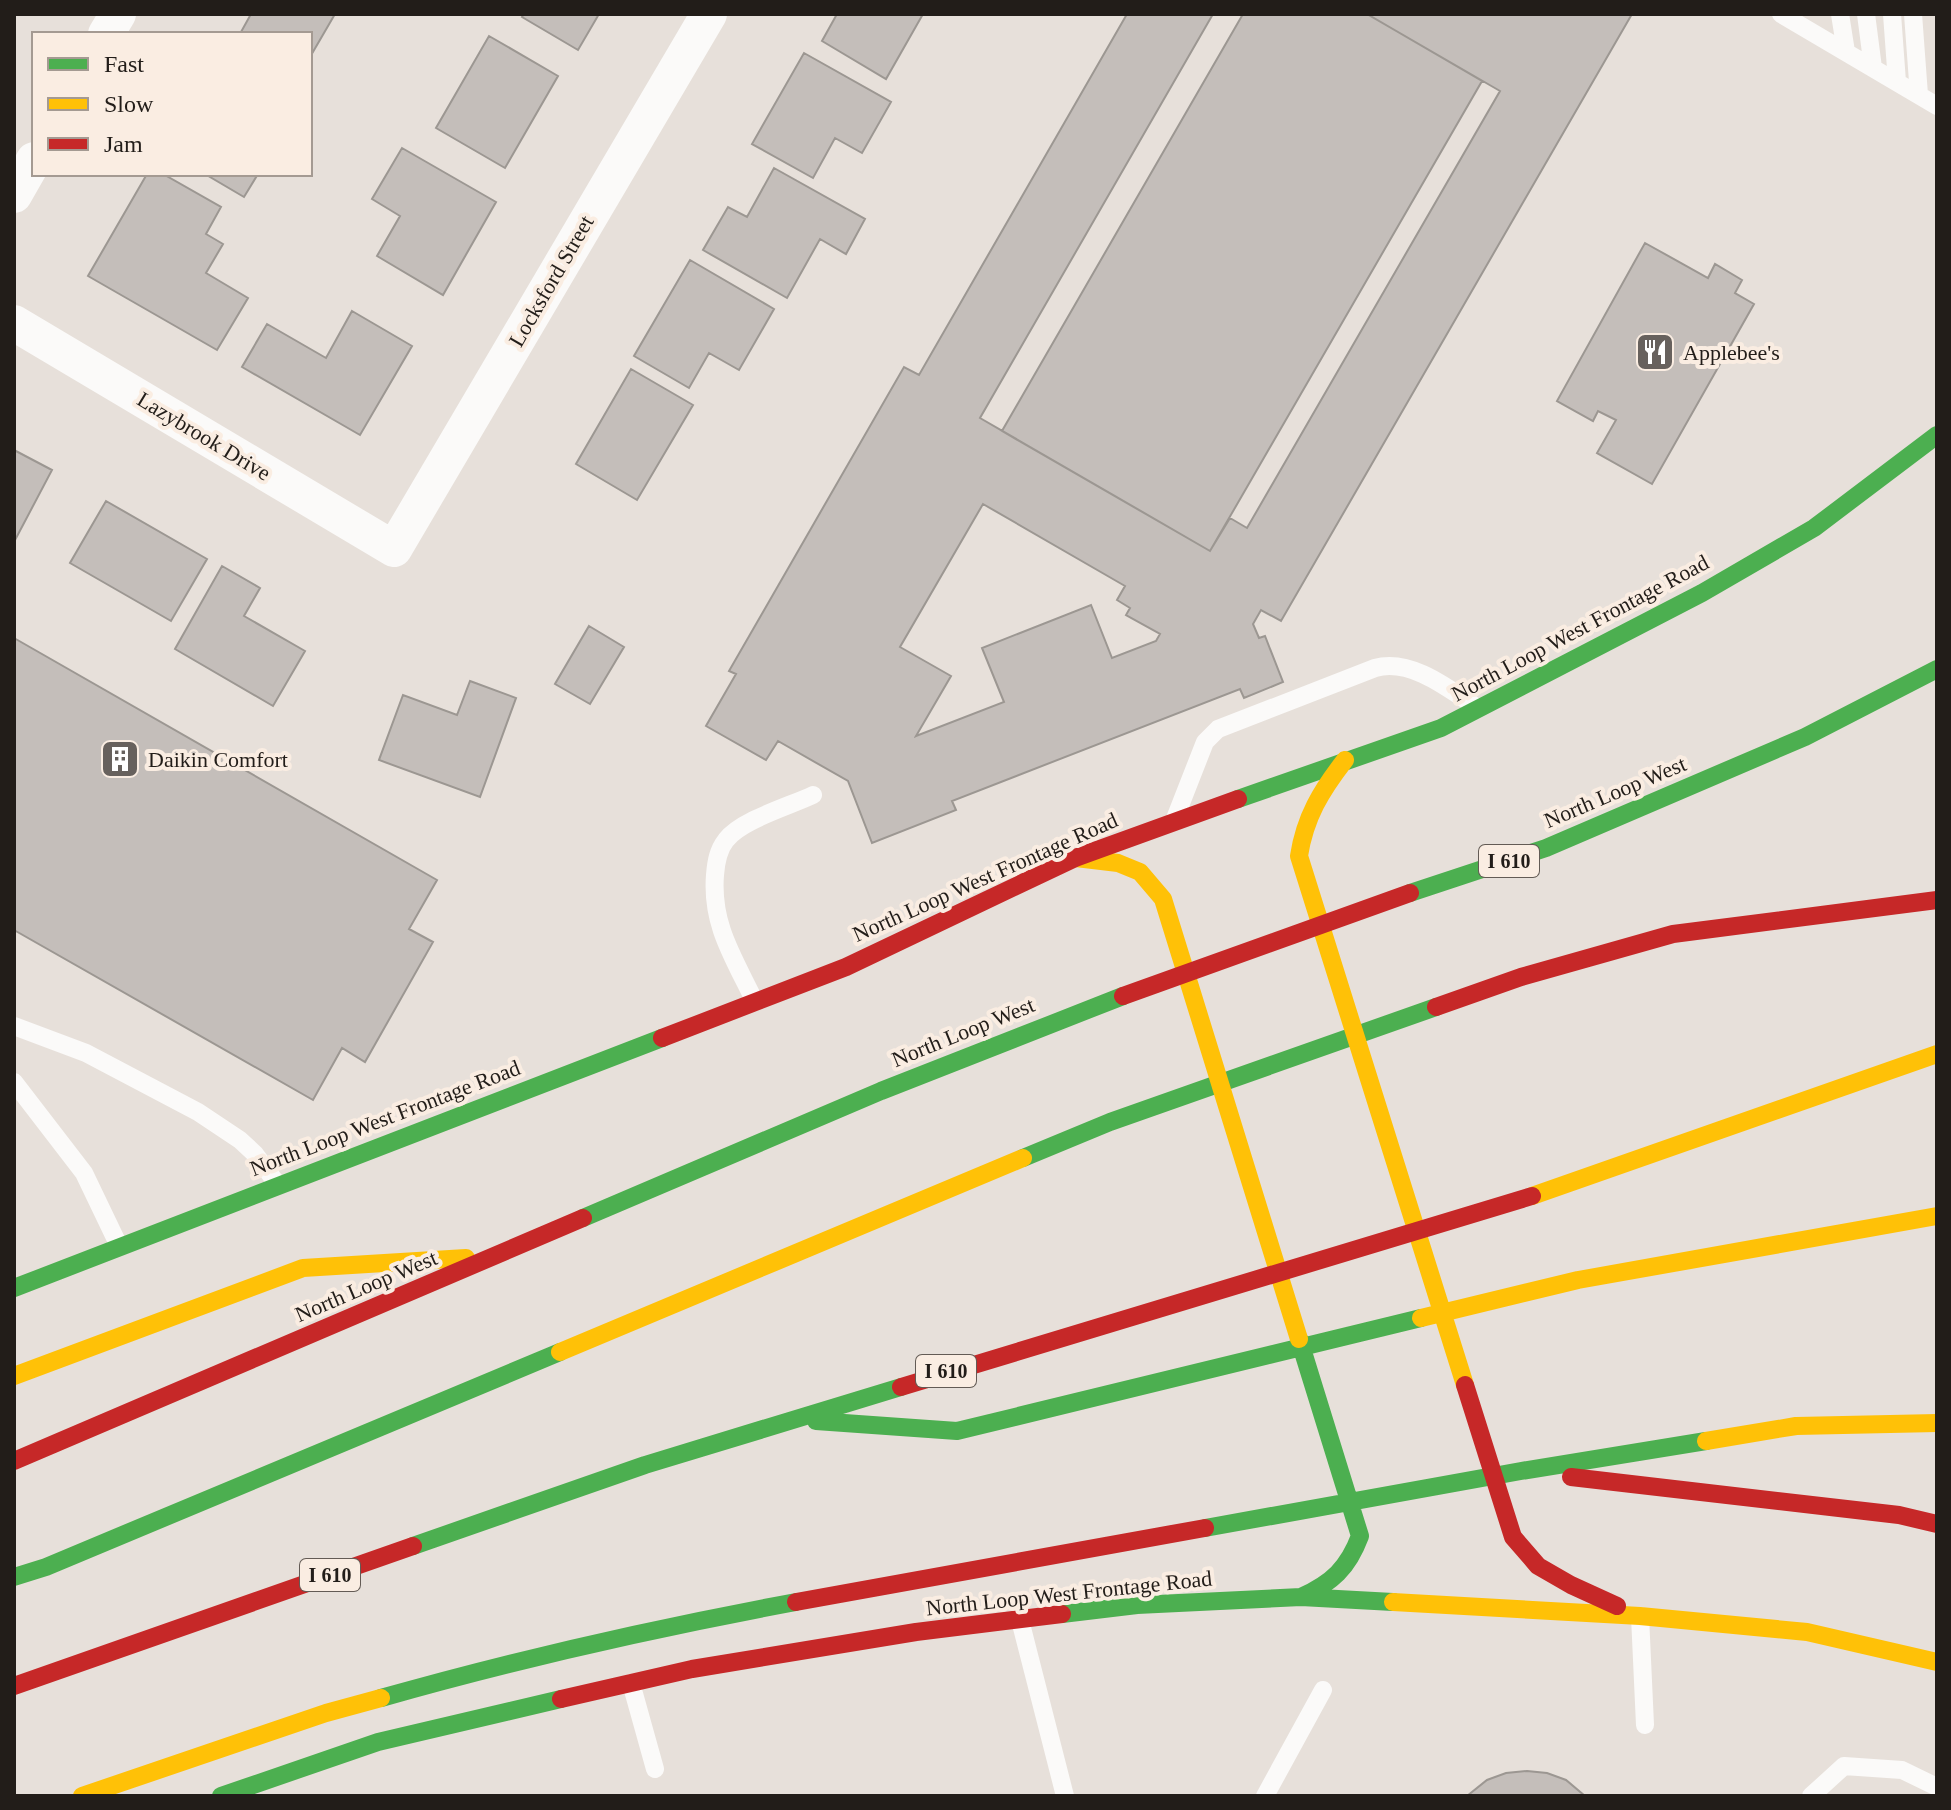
<svg xmlns="http://www.w3.org/2000/svg" width="1951" height="1810" font-family="Georgia,serif">
<style>
.building{fill:#c4beba;stroke:#9c9792;stroke-width:2;fill-rule:evenodd}
.lines{fill:none;stroke-linecap:round;stroke-linejoin:round}
.lane{stroke:#fbfaf9;stroke-width:18}
.street{stroke:#fbfaf9;stroke-width:36}
.fast{stroke:#4caf50;stroke-width:18}
.slow{stroke:#ffc107;stroke-width:18}
.jam{stroke:#c62828;stroke-width:18}
.labels{text-anchor:middle;dominant-baseline:central;stroke-width:8;stroke-linejoin:round;paint-order:stroke}
.shield{fill:#faede2;stroke:#635b55;stroke-width:2}
.shield-label{font-size:20px;font-weight:bold;fill:#221d19}
.street-label{font-size:22px;fill:#221d19;stroke:#faede2}
.poi-label{font-size:22px;fill:#221d19;stroke:#faede2;text-anchor:start}
</style>
<rect width="100%" height="100%" fill="#e7e0da"/>
<path class="building" d="M 251,14 L 335,14 L 310,57 L 310,34 L 241,32 Z
M 524,14 L 599,14 L 578,50 L 522,17 Z
M 837,14 L 923,14 L 886,79 L 822,41 Z
M 1127,14 L 1213,14 L 980,418 L 1210,551 L 1230,518 L 1247,528 L 1500,91 L 1367,14 L 1632,14 L 1281,621 L 1261,610 L 1253,624 L 1259,638 L 1265,636 L 1283,682 L 1244,698 L 1240,689 L 952,801 L 956,810 L 872,843 L 848,781 L 778,741 L 766,760 L 706,726 L 736,674 L 729,671 L 904,367 L 919,375 ZM 983,504 L 1125,586 L 1117,600 L 1130,608 L 1126,615 L 1160,634 L 1156,641 L 1112,658 L 1091,605 L 982,648 L 1004,702 L 916,736 L 951,676 L 900,647 Z
M 1243,14 L 1367,14 L 1482,81 L 1210,551 L 1002,431 Z
M 489,36 L 558,76 L 505,168 L 436,128 Z
M 804,53 L 891,102 L 862,153 L 835,138 L 813,178 L 752,144 Z
M 402,148 L 496,202 L 443,295 L 377,256 L 400,216 L 372,199 Z
M 774,168 L 865,219 L 846,254 L 820,239 L 787,298 L 703,250 L 728,207 L 747,217 Z
M 147,174 L 163,174 L 221,207 L 206,234 L 223,244 L 206,273 L 248,298 L 217,350 L 88,276 Z
M 205,174 L 258,174 L 244,197 Z
M 1645,243 L 1708,278 L 1715,264 L 1742,280 L 1735,293 L 1754,304 L 1652,484 L 1597,453 L 1616,420 L 1598,411 L 1593,421 L 1557,401 Z
M 690,260 L 774,309 L 739,370 L 709,353 L 689,388 L 634,356 Z
M 352,311 L 412,346 L 360,435 L 242,367 L 267,324 L 326,358 Z
M 631,369 L 693,405 L 637,500 L 576,464 Z
M 14,450 L 52,470 L 14,542 Z
M 106,501 L 207,559 L 171,621 L 70,563 Z
M 222,566 L 260,588 L 244,616 L 305,651 L 273,706 L 175,649 Z
M 589,626 L 624,647 L 590,704 L 555,684 Z
M 14,638 L 437,880 L 409,929 L 433,942 L 365,1062 L 342,1048 L 313,1100 L 14,930 Z
M 470,681 L 516,698 L 480,797 L 379,760 L 403,695 L 457,715 Z
M 1527,1771 L 1547,1773 L 1566,1780 L 1585,1796 L 1467,1796 L 1487,1780 L 1506,1773 Z"/>
<g class="lines">
<path class="lane" d="M 1781,14 L 1937,106
M 1840,14 L 1846,52
M 1866,14 L 1873,68
M 1892,14 L 1897,82
M 1913,14 L 1919,95
M 1176,816 L 1205,742 L 1218,729 L 1375,668 C 1410,658 1448,688 1476,707
M 755,1002 C 734,958 711,925 715,875 C 716,862 718,850 726,840 C 741,820 790,806 813,795
M 14,1026 L 86,1053 L 198,1112 L 240,1140 L 255,1154 L 278,1185
M 14,1082 L 84,1173 L 119,1246
M 1640,1616 L 1645,1725
M 1020,1620 L 1065,1796
M 631,1683 L 655,1769
M 1265,1796 L 1323,1690
M 1811,1796 L 1844,1766 L 1902,1770 L 1937,1787"/>
<path class="street" d="M 106,34 L 118,14
M 14,195 L 34,160
M 14,323 L 394,549 L 709,14"/>
<path class="fast" d="M 1238,799 L 1441,728 L 1702,593 L 1814,528 L 1937,435
M 1410,893 L 1546,848 L 1805,737 L 1937,669
M 1023,1158 L 1110,1122 L 1436,1007
M 583,1218 L 881,1091 L 1123,996
M 14,1288 L 662,1038
M 1299,1339 L 1360,1536 C 1348,1568 1332,1583 1301,1597
M 816,1421 L 957,1431 L 1421,1318
M 1205,1528 L 1521,1471 L 1706,1441
M 413,1546 L 645,1465 L 901,1387
M 14,1577 L 46,1567 L 560,1352
M 1062,1614 L 1137,1605 L 1301,1597 L 1393,1602
M 381,1698 C 518,1659 656,1628 796,1602
M 221,1796 L 378,1742 L 561,1699"/>
<path class="slow" d="M 1345,760 C 1321,791 1305,817 1299,856 L 1465,1385
M 1076,858 L 1118,863 L 1140,872 L 1163,899 L 1299,1339
M 1532,1196 L 1937,1054
M 1421,1318 L 1578,1280 L 1937,1216
M 560,1352 L 1023,1158
M 14,1376 L 303,1268 L 466,1258
M 1706,1441 L 1796,1426 L 1937,1423
M 1393,1602 L 1640,1616 L 1807,1632 L 1937,1662
M 82,1796 L 326,1713 L 381,1698"/>
<path class="jam" d="M 1123,996 L 1410,893
M 1436,1007 L 1521,977 L 1673,934 L 1937,900
M 662,1038 L 846,967 L 1075,858 L 1238,799
M 1465,1385 L 1513,1537 L 1538,1566 L 1571,1585 L 1617,1606
M 901,1387 L 1532,1196
M 14,1461 L 583,1218
M 1571,1477 L 1899,1515 L 1937,1524
M 796,1602 L 1205,1528
M 14,1686 L 413,1546
M 561,1699 L 692,1669 L 916,1632 L 1062,1614"/>
</g>
<defs>
<symbol id="restaurant-square" viewBox="-11 -11 22 22"><rect x="-9" y="-9" width="18" height="18" rx="4" fill="#67615d" stroke="#faede2"/><path d="M-5-6h1v4h1v-4h1v4h1v-4h1v5L-1.5 .5V6h-2V.5L-5-1ZM5-6V6H3V1.5H1.5Q1.5-4 5-6Z" fill="#fff"/></symbol>
<symbol id="building-square" viewBox="-11 -11 22 22"><rect x="-9" y="-9" width="18" height="18" rx="4" fill="#67615d" stroke="#faede2"/><path d="M-4-6H4V6H1V3H-1V6H-4ZM-2.5-4.3h1.7v1.8h-1.7ZM.8-4.3h1.7v1.8H.8ZM-2.5-1h1.7V.8h-1.7ZM.8-1h1.7V.8H.8Z" fill="#fff"/></symbol>
</defs>
<g fill-rule="evenodd">
<use href="#restaurant-square" x="1633" y="330" width="44" height="44"/>
<use href="#building-square" x="98" y="737" width="44" height="44"/>
</g>
<g class="labels">
<g class="shield">
<rect x="1479" y="845" width="60" height="32" rx="6"/>
<rect x="916" y="1355" width="60" height="32" rx="6"/>
<rect x="300" y="1559" width="60" height="32" rx="6"/>
</g>
<g class="shield-label">
<text x="1509" y="861">I 610</text>
<text x="946" y="1371">I 610</text>
<text x="330" y="1575">I 610</text>
</g>
<g class="street-label">
<text transform="translate(551 281) rotate(-60)">Locksford Street</text>
<text transform="translate(204 436) rotate(31)">Lazybrook Drive</text>
<text transform="translate(1580 628) rotate(-28)">North Loop West Frontage Road</text>
<text transform="translate(1615 792) rotate(-23)">North Loop West</text>
<text transform="translate(985 877) rotate(-24)">North Loop West Frontage Road</text>
<text transform="translate(963 1032) rotate(-22)">North Loop West</text>
<text transform="translate(385 1118) rotate(-21)">North Loop West Frontage Road</text>
<text transform="translate(366 1286) rotate(-23)">North Loop West</text>
<text transform="translate(1069 1593) rotate(-6)">North Loop West Frontage Road</text>
</g>
<g class="poi-label">
<text x="1683" y="352">Applebee's</text>
<text x="148" y="759">Daikin Comfort</text>
</g>
</g>
<rect width="1951" height="1810" fill="none" stroke="#221d19" stroke-width="32"/>
<rect x="32" y="32" width="280" height="144" fill="#faede2" stroke="#a49a92" stroke-width="2"/>
<rect x="48" y="58" width="40" height="12" fill="#4caf50" stroke="#a49a92" stroke-width="2"/>
<text x="104" y="72" font-size="24" fill="#221d19">Fast</text>
<rect x="48" y="98" width="40" height="12" fill="#ffc107" stroke="#a49a92" stroke-width="2"/>
<text x="104" y="112" font-size="24" fill="#221d19">Slow</text>
<rect x="48" y="138" width="40" height="12" fill="#c62828" stroke="#a49a92" stroke-width="2"/>
<text x="104" y="152" font-size="24" fill="#221d19">Jam</text>
</svg>
